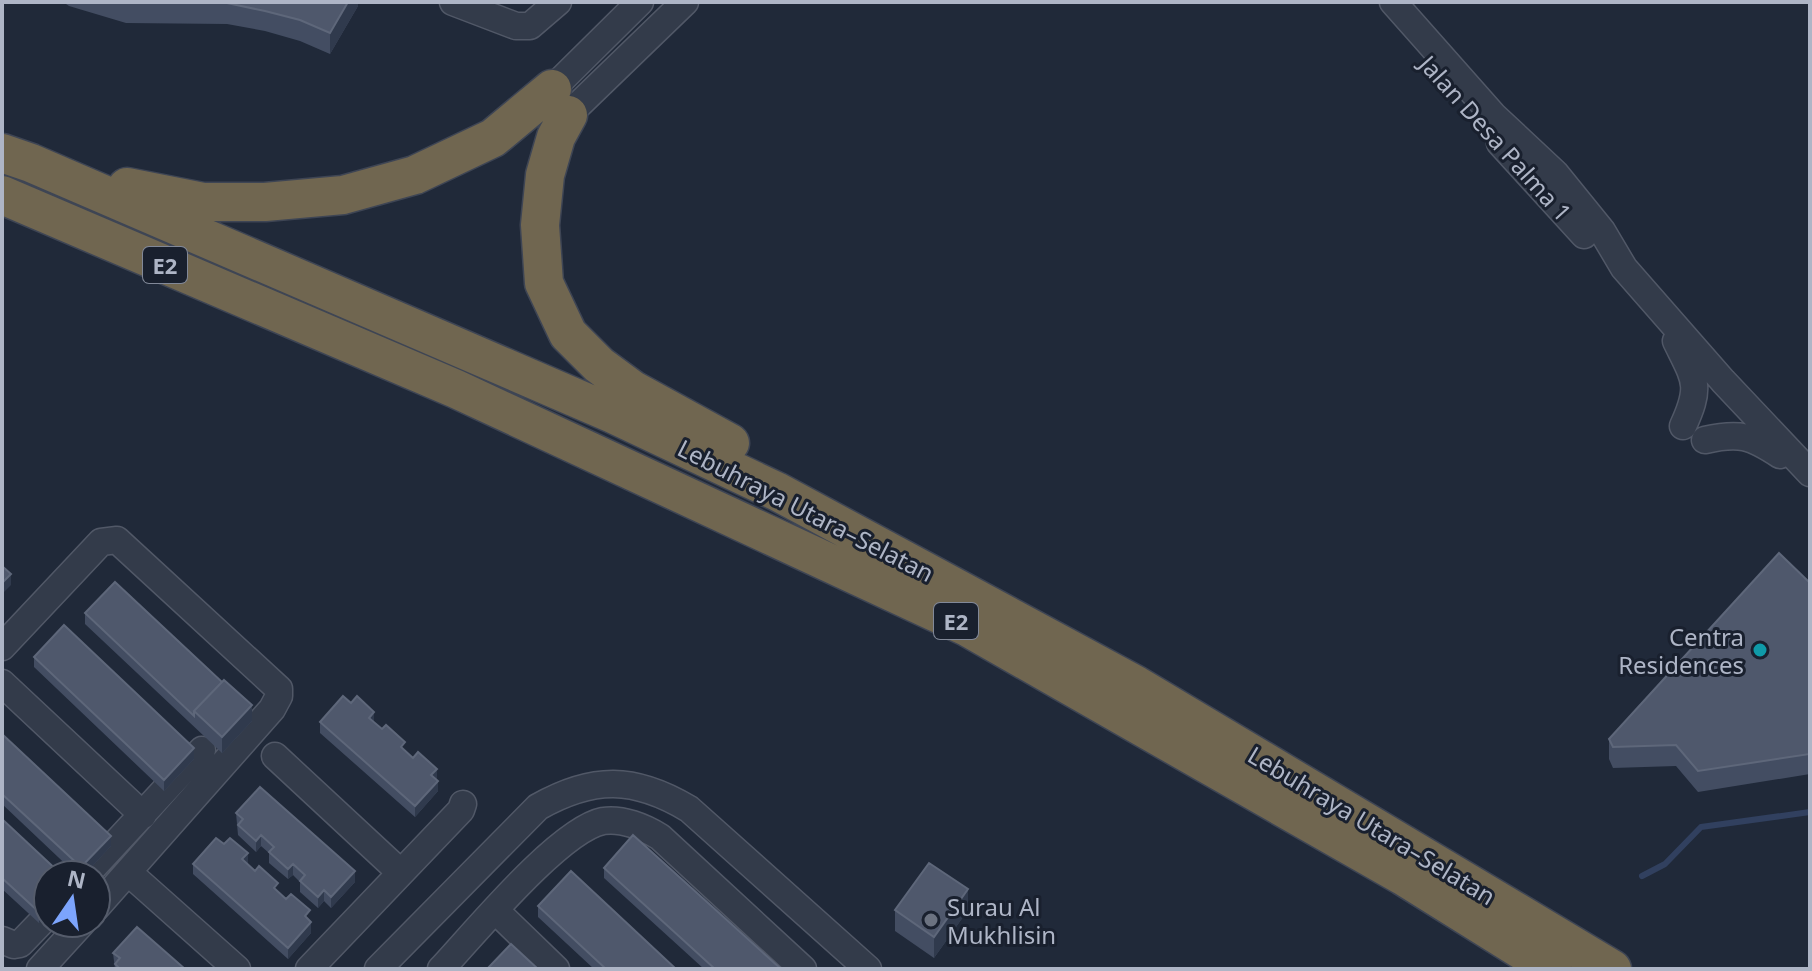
<svg xmlns="http://www.w3.org/2000/svg" width="1812" height="971" font-family="'Noto Sans',sans-serif">
<style>
.lines{fill:none;stroke-linecap:round;stroke-linejoin:round}
.stream{stroke:#31405f;stroke-width:6}
.minor-casing{stroke:#515867;stroke-width:29}
.highway-casing{stroke:#3e4554;stroke-width:41}
.minor{stroke:#333b4a;stroke-width:26}
.highway{stroke:#706650;stroke-width:38}
.wall{fill:#434d62}
.shaded-wall{fill:#303a4d}
.building{fill:#4f586c;stroke:#5e677a;stroke-width:2}
.culture-dot{fill:#0f9aa8;stroke:#19202e;stroke-width:3}
.worship-dot{fill:#6b7280;stroke:#19202e;stroke-width:3}
.labels{text-anchor:middle;dominant-baseline:central;stroke-width:6;stroke-linejoin:round;paint-order:stroke}
.shield{fill:#19202e;stroke:#818898;stroke-width:2}
.shield-label{font-size:22px;font-weight:bold;fill:#aeb5c6}
.street-label{font-size:24px;fill:#aeb5c6;stroke:#19202e}
.poi-label{font-size:24px;fill:#aeb5c6;stroke:#19202e;text-anchor:end}
</style>
<rect width="100%" height="100%" fill="#202939"/>
<g class="lines">
<path class="stream" d="M 1642,876 L 1665,864 L 1701,827 L 1810,812"/>
<defs>
<path id="minor" d="M 453,2 L 516,26 L 530,26 L 558,2
M 1393,2 L 1494,116 L 1555,173 L 1602,231 L 1624,268 L 1723,381 L 1810,473
M 552,89 L 640,2
M 568,115 L 685,2
M 1500,143 L 1584,235
M 1676,341 C 1695,380 1702,385 1683,426
M 1705,440 C 1740,432 1751,436 1780,455
M 2,647 L 101,542 L 117,540 L 279,689 L 279,696 L 272,709 L 96,908
M 2,683 L 143,815
M 275,756 L 400,872
M 129,873 L 237,969
M 86,875 L 202,750
M 495,910 L 556,969
M 2,940 L 14,945 L 20,944 L 48,915
M 40,969 L 82,923
M 309,969 L 461,810 L 463,804
M 378,969 L 538,807 C 593,776 634,776 689,809 L 868,969
M 441,969 C 474,934 559,830 603,821 C 622,818 644,827 660,837 L 803,969"/>
<path id="highway" d="M 568,115 L 556,137 L 545,175 L 540,225 L 544,283 L 568,334 L 599,365 L 633,390 L 730,443
M 2,153 L 31,163 L 613,414 L 778,492 L 1136,685 L 1612,969
M 127,187 L 203,202 L 265,202 L 343,195 L 415,175 L 493,138 L 552,89
M 2,195 L 456,389 L 967,627 L 1403,876 L 1552,969"/>
</defs>
<use href="#minor" class="minor-casing"/>
<use href="#highway" class="highway-casing"/>
<use href="#minor" class="minor"/>
<use href="#highway" class="highway"/>
</g>
<path class="wall" d="M 63,2 L 358,2 L 358,6 L 330,54 L 300,41 L 265,31 L 227,24 L 126,23 L 69,6 Z
M 1810,583 L 1810,774 L 1698,792 L 1676,766 L 1613,768 L 1609,759 L 1609,739 Z
M 85,613 L 222,682 L 252,721 L 222,753 L 85,624 Z
M 34,657 L 194,759 L 164,791 L 34,667 Z
M 320,722 L 374,723 L 437,780 L 438,791 L 415,817 L 320,733 Z
M 2,734 L 111,846 L 84,875 L 77,875 L 2,804 Z
M 236,813 L 355,882 L 331,908 L 324,901 L 318,908 L 300,892 L 300,882 L 293,875 L 288,879 L 269,863 L 269,853 L 261,846 L 256,852 L 238,835 Z
M 2,819 L 48,875 L 48,913 L 39,923 L 2,889 Z
M 224,844 L 248,864 L 310,921 L 311,933 L 288,959 L 193,874 L 193,864 Z
M 604,868 L 781,969 L 704,969 L 604,878 Z
M 538,906 L 676,969 L 594,969 L 538,917 Z
M 895,910 L 968,910 L 934,958 L 895,931 Z
M 113,953 L 185,969 L 115,969 Z"/>
<path class="shaded-wall" d="M 348,2 L 358,2 L 358,6 L 330,54 L 330,33 Z
M 11,574 L 11,585 L 2,594 L 2,583 Z
M 252,705 L 252,721 L 222,753 L 222,737 Z
M 374,712 L 374,723 L 369,718 Z
M 194,748 L 194,759 L 164,791 L 164,780 Z
M 437,769 L 437,780 L 431,775 Z
M 438,781 L 438,791 L 415,817 L 415,806 Z
M 261,835 L 261,846 L 256,852 L 256,841 Z
M 111,836 L 111,846 L 84,875 L 81,875 L 81,867 Z
M 248,853 L 248,864 L 242,859 Z
M 293,864 L 293,875 L 288,879 L 288,869 Z
M 355,871 L 355,882 L 331,908 L 331,897 Z
M 968,889 L 968,910 L 934,958 L 934,937 Z
M 324,890 L 324,901 L 318,908 L 318,897 Z
M 48,902 L 48,913 L 39,923 L 39,912 Z
M 311,922 L 311,933 L 288,959 L 288,948 Z"/>
<path class="building" d="M 124,2 L 348,2 L 330,33 L 300,20 L 265,11 L 227,3 Z
M 1779,553 L 1810,583 L 1810,754 L 1698,771 L 1676,745 L 1613,747 L 1609,739 Z
M 2,566 L 11,574 L 2,583 Z
M 115,582 L 222,682 L 194,711 L 194,716 L 85,613 Z
M 64,625 L 194,748 L 164,780 L 34,657 Z
M 224,680 L 252,705 L 222,737 L 194,711 Z
M 343,696 L 351,703 L 357,696 L 374,712 L 369,718 L 382,729 L 386,725 L 405,742 L 401,747 L 413,758 L 418,752 L 437,769 L 431,775 L 438,781 L 415,806 L 320,722 Z
M 2,734 L 111,836 L 81,867 L 2,794 Z
M 260,787 L 355,871 L 331,897 L 324,890 L 318,897 L 300,881 L 305,875 L 293,864 L 288,869 L 269,852 L 274,847 L 261,835 L 256,841 L 238,825 L 243,819 L 236,813 Z
M 2,819 L 62,875 L 48,875 L 48,902 L 39,912 L 2,878 Z
M 633,835 L 781,969 L 715,969 L 604,868 Z
M 216,838 L 224,844 L 230,838 L 248,853 L 242,859 L 255,871 L 259,866 L 278,883 L 274,888 L 286,899 L 291,894 L 310,910 L 305,916 L 311,922 L 288,948 L 193,864 Z
M 929,863 L 968,889 L 934,937 L 895,910 Z
M 571,871 L 676,969 L 606,969 L 538,906 Z
M 137,927 L 185,969 L 120,969 L 115,964 L 120,958 L 113,953 Z
M 511,944 L 538,969 L 487,969 Z"/>
<circle class="culture-dot" cx="1760" cy="650" r="8"/>
<circle class="worship-dot" cx="931" cy="920" r="8"/>
<g class="labels">
<g class="shield">
<rect x="143" y="247" width="44" height="36" rx="6"/>
<rect x="934" y="603" width="44" height="36" rx="6"/>
</g>
<g class="shield-label">
<text x="165" y="265">E2</text>
<text x="956" y="621">E2</text>
</g>
<g class="street-label">
<text transform="translate(1496 138) rotate(48)">Jalan Desa Palma 1</text>
<text transform="translate(806 510) rotate(27)">Lebuhraya Utara–Selatan</text>
<text transform="translate(1372 825) rotate(31)">Lebuhraya Utara–Selatan</text>
</g>
<g class="poi-label">
<text x="1744" y="636">Centra<tspan x="1744" dy="28">Residences</tspan></text>
<text x="947" y="906" text-anchor="start">Surau Al<tspan x="947" dy="28">Mukhlisin</tspan></text>
</g>
</g>
<rect width="1812" height="971" fill="none" stroke="#aeb5c6" stroke-width="8"/>
<g transform="translate(72 899) rotate(13)"><circle r="38" fill="#19202e" stroke="#555c6b" stroke-width="2"/>
<path d="M0-6L14 30L0 20L-14 30Z" fill="#7ca4fc"/>
<text y="-12" font-size="22" font-weight="bold" text-anchor="middle" fill="#aeb5c6">N</text>
</g>
</svg>
